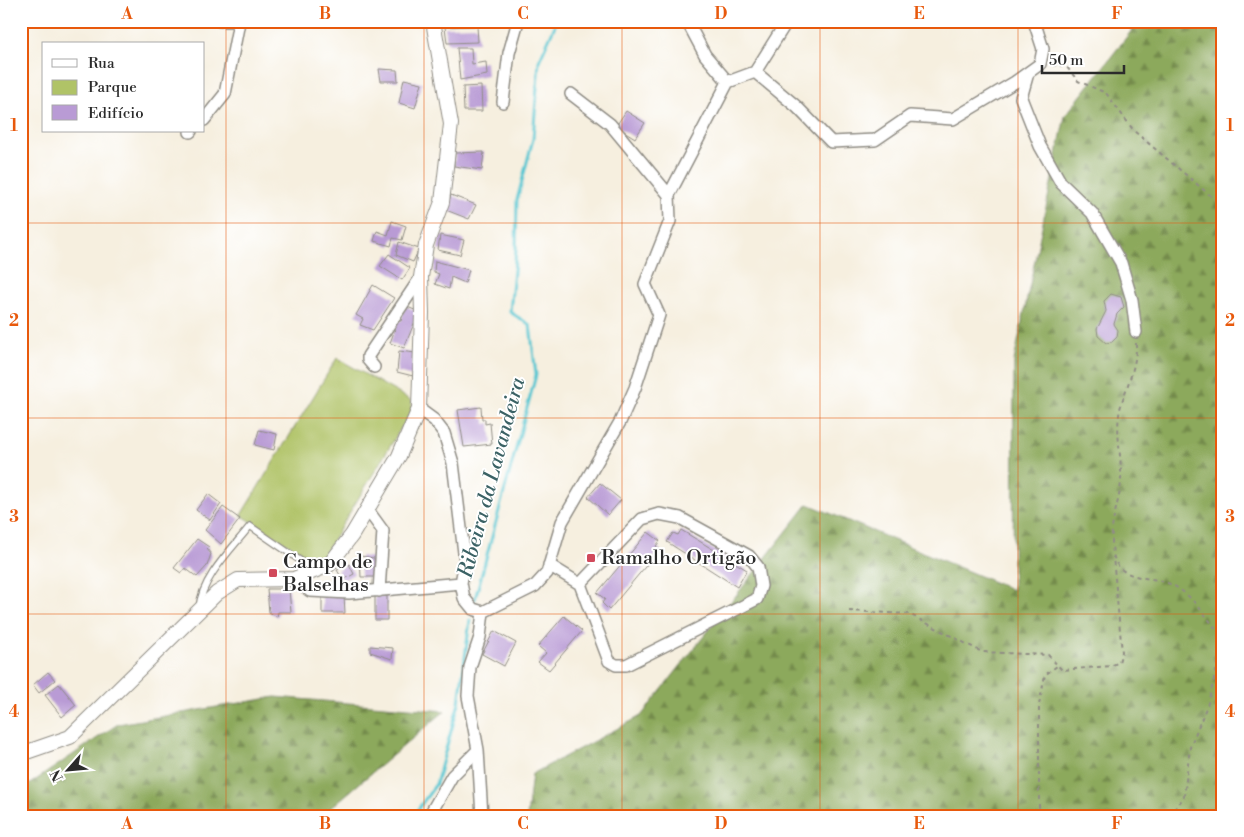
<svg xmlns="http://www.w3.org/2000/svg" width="1244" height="837" font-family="'Libre Bodoni',serif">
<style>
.forest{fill:url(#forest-firs);stroke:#5c6a44}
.park{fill:#b0c367;stroke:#6e7749}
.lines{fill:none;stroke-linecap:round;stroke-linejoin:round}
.stream{stroke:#5ac7d2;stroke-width:3}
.building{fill:#b99bd5}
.service-casing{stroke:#908d85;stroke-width:8}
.minor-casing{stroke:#908d85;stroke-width:14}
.tertiary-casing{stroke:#908d85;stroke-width:16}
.path{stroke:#908d85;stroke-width:2;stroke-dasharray:4 4;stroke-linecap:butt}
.service{stroke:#fff;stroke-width:5.5}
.minor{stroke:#fff;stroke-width:11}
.tertiary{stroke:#fff;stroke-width:14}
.grid{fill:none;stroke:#e8590c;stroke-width:1;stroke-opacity:0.55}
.poi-dot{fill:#d1495b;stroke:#fff;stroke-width:2}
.labels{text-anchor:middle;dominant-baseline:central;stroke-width:4;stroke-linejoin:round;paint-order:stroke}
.poi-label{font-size:20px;fill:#2b2b2b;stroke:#fff;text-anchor:start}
.water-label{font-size:21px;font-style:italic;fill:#3b6265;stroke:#fff}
.neatline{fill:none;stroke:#e8590c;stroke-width:2}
.grid-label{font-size:16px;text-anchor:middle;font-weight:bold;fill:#e8590c}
</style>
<defs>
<pattern id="forest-firs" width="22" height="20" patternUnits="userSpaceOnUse" patternTransform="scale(1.25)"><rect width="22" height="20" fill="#8ca95c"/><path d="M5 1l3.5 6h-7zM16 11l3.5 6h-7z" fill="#738a4c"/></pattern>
</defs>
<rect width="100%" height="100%" fill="#fff"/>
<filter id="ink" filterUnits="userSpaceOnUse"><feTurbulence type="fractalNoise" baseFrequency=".02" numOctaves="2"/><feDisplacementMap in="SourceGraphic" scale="10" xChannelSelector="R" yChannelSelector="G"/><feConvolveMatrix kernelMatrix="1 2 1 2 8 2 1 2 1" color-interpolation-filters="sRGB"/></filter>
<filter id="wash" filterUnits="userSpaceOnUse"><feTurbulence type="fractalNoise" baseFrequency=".0096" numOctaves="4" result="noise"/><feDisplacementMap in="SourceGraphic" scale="20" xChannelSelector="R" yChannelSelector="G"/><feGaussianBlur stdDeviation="1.12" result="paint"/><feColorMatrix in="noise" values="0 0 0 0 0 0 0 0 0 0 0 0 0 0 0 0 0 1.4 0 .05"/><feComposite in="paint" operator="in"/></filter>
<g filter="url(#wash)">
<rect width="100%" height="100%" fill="#f6efdf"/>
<path class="forest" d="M 1139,21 L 1223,21 L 1223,816 L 527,816 L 532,774 L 641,716 L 808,504 L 1013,590 L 1014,361 L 1065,116 Z
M 275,697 L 445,711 L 321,816 L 21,816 L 21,790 L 118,724 Z"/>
<path class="park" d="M 337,358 L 412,401 L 411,412 L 322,558 L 312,560 L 241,515 Z"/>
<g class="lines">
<path class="stream" d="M 475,599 L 536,375 L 530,325 L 510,312 L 516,250 L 517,200 L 533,139 L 539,61 L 557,21
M 413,816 L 436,784 L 459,703 L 470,620"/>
</g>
<g id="blocks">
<path class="building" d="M 477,26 L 478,42 L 447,43 L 445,27 Z
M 457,48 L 471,48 L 472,64 L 486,62 L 487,75 L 460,80 Z
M 379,69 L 397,70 L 398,81 L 381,81 Z
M 404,79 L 422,83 L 415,108 L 399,103 Z
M 481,86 L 482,111 L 464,111 L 463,87 Z
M 626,111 L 645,123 L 635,138 L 616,126 Z
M 484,152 L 482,170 L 454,166 L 455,153 Z
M 451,195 L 476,205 L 469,219 L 446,210 Z
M 392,221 L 406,226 L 402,240 L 393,238 L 391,246 L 374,241 L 377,231 L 388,235 Z
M 440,235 L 464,240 L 460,255 L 438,250 Z
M 399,242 L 419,249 L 413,262 L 396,255 Z
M 389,254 L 410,268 L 402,280 L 380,266 Z
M 435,261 L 469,270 L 465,283 L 451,277 L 449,289 L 435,284 L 439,274 L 434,272 Z
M 373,285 L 394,298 L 373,330 L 360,325 L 363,319 L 356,315 Z
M 1111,294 L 1121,297 L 1124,307 L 1117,314 L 1114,324 L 1118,330 L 1117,337 L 1112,342 L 1106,343 L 1098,336 L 1097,329 L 1106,311 L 1104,301 Z
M 405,306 L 417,311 L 417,316 L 404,348 L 390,343 L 398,321 L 401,321 Z
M 399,351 L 416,353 L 413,376 L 397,372 Z
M 481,407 L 482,419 L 485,419 L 485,424 L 490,423 L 492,444 L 464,447 L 458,410 Z
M 259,430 L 277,434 L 274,450 L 255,445 Z
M 600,483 L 621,500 L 608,515 L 588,497 Z
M 208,494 L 221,504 L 210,520 L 196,510 Z
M 223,507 L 240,519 L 221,544 L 205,530 Z
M 681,530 L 747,570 L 737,587 L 667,542 L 673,533 L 678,535 Z
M 648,532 L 660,541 L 656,546 L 660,549 L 609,610 L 602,603 L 605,599 L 597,593 Z
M 197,539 L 209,547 L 207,549 L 211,554 L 207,566 L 197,577 L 185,568 L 181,573 L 174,568 Z
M 360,556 L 374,558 L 375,577 L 361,577 Z
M 349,564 L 354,574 L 343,580 L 337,570 Z
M 267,589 L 289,589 L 291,612 L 278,612 L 277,617 L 269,612 Z
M 322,596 L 344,596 L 345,613 L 322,613 Z
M 375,596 L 387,596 L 387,620 L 375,620 Z
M 564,616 L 582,631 L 549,670 L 538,662 L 546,653 L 538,646 Z
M 494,631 L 516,643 L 504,666 L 482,654 Z
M 370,646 L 393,648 L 392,659 L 370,652 Z
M 48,672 L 55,680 L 39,693 L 33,685 Z
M 59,684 L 76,705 L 62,717 L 45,695 Z"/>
</g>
</g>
<g filter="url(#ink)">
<use href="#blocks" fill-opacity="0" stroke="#908d85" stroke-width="1"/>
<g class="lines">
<defs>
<path id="service" d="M 199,608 C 202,577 232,549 250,526 L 314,570"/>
<path id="minor" d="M 220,21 L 240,21
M 687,21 L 705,55 L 728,82
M 755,72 L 797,107 L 831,142 L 875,140 L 910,116 L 953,119 L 1015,82 L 1040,64 L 1043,49 L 1034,21
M 1028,73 L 1021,98 L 1040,146 L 1061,183 L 1092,213 L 1121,263 L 1132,300 L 1136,332
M 728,82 L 755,72 L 787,21
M 571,94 L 610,124 L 669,195
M 503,102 L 509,53 L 518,21
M 204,120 L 225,94 L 239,22
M 190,132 L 191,131
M 374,367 L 368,360 L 368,356 L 421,277
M 419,409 L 434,420 L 444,433 L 453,463 L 465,561 L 461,583 L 464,598 L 473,609 L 483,612 L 535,586 L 547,573 L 562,522 L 620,422 L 635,388 L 659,315 L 645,284 L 670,221 L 669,195 L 728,82
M 367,509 L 383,531 L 379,591
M 549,565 L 580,584 L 609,661 L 616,665 L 626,665 L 757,599 L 761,586 L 758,567 L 749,556 L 680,518 L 659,514 L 642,519 L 580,584
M 294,579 L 310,591 L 349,593 L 461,583
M 429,816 L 452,776 L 478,750
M 482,816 L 478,750 L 468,696 L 470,667 L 480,637 L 483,612"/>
<path id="tertiary" d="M 21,754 L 70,737 L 217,593 L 238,580 L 294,579 L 329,565 L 352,535 L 399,456 L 419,409 L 422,313 L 421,277 L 426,245 L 442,202 L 451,124 L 433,21"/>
</defs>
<use href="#service" class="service-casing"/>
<use href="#minor" class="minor-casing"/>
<use href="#tertiary" class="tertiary-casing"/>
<path class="path" d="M 1052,65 L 1066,66 L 1078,81 L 1106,93 L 1134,131 L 1218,202 C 1222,255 1215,308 1223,360
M 1136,343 C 1137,368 1126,386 1120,409 C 1115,433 1122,456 1121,481 C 1120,500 1111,520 1112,536 C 1112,548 1112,560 1120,568 C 1132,580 1156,577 1170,584 C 1192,593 1208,620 1223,638
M 849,611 L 909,614 L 982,652 L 1048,655 L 1062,670 L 1111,666 L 1119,662 L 1122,652 L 1113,557
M 1039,816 L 1039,705 L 1045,675 L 1057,666
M 1169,816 L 1184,797 L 1190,747 L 1208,703 L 1223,643"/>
<use href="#service" class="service"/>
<use href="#minor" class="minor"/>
<use href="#tertiary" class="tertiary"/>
</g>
</g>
<path class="grid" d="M 226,21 L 226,816M 424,21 L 424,816M 622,21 L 622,816M 820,21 L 820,816M 1018,21 L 1018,816M 21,223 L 1223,223M 21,418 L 1223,418M 21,614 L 1223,614"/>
<g class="poi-dot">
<rect x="586" y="553" width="10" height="10" rx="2.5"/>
<rect x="268" y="568" width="10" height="10" rx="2.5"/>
</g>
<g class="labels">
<g class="poi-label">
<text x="601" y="558">Ramalho Ortigão</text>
<text x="283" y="562">Campo de<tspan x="283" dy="23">Balselhas</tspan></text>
</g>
<g class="water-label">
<text transform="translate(492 478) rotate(-75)">Ribeira da Lavandeira</text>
</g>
</g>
<rect width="1244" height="837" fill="none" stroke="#fff" stroke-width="55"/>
<rect x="42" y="42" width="162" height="90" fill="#ffffff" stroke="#aaaaaa"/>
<rect x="52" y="59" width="25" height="8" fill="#ffffff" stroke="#aaaaaa"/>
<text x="88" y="68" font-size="15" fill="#2b2b2b">Rua</text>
<rect x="52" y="80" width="25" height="15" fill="#b0c367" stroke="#aaaaaa"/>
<text x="88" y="92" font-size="15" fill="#2b2b2b">Parque</text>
<rect x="52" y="105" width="25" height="15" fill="#b99bd5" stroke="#aaaaaa"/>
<text x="88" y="118" font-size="15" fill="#2b2b2b">Edifício</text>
<g transform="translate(68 770) rotate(243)" stroke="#ffffff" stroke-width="4" paint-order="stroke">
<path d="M0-4L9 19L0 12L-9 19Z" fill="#2b2b2b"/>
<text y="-8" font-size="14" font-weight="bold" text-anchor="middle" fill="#2b2b2b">N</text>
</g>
<path d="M1042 65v8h82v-8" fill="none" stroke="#2b2b2b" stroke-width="2.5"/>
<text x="1049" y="65" font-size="15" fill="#2b2b2b" stroke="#ffffff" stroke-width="4" paint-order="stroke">50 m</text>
<rect x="28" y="28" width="1188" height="782" class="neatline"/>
<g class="grid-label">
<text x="127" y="19">A</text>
<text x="325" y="19">B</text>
<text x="523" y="19">C</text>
<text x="721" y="19">D</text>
<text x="919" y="19">E</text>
<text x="1117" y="19">F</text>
<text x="14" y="131">1</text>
<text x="1230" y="131">1</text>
<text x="14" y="326">2</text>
<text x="1230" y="326">2</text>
<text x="14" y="522">3</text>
<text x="1230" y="522">3</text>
<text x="14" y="717">4</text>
<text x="1230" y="717">4</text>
<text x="127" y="829">A</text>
<text x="325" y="829">B</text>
<text x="523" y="829">C</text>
<text x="721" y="829">D</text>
<text x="919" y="829">E</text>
<text x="1117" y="829">F</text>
</g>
</svg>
